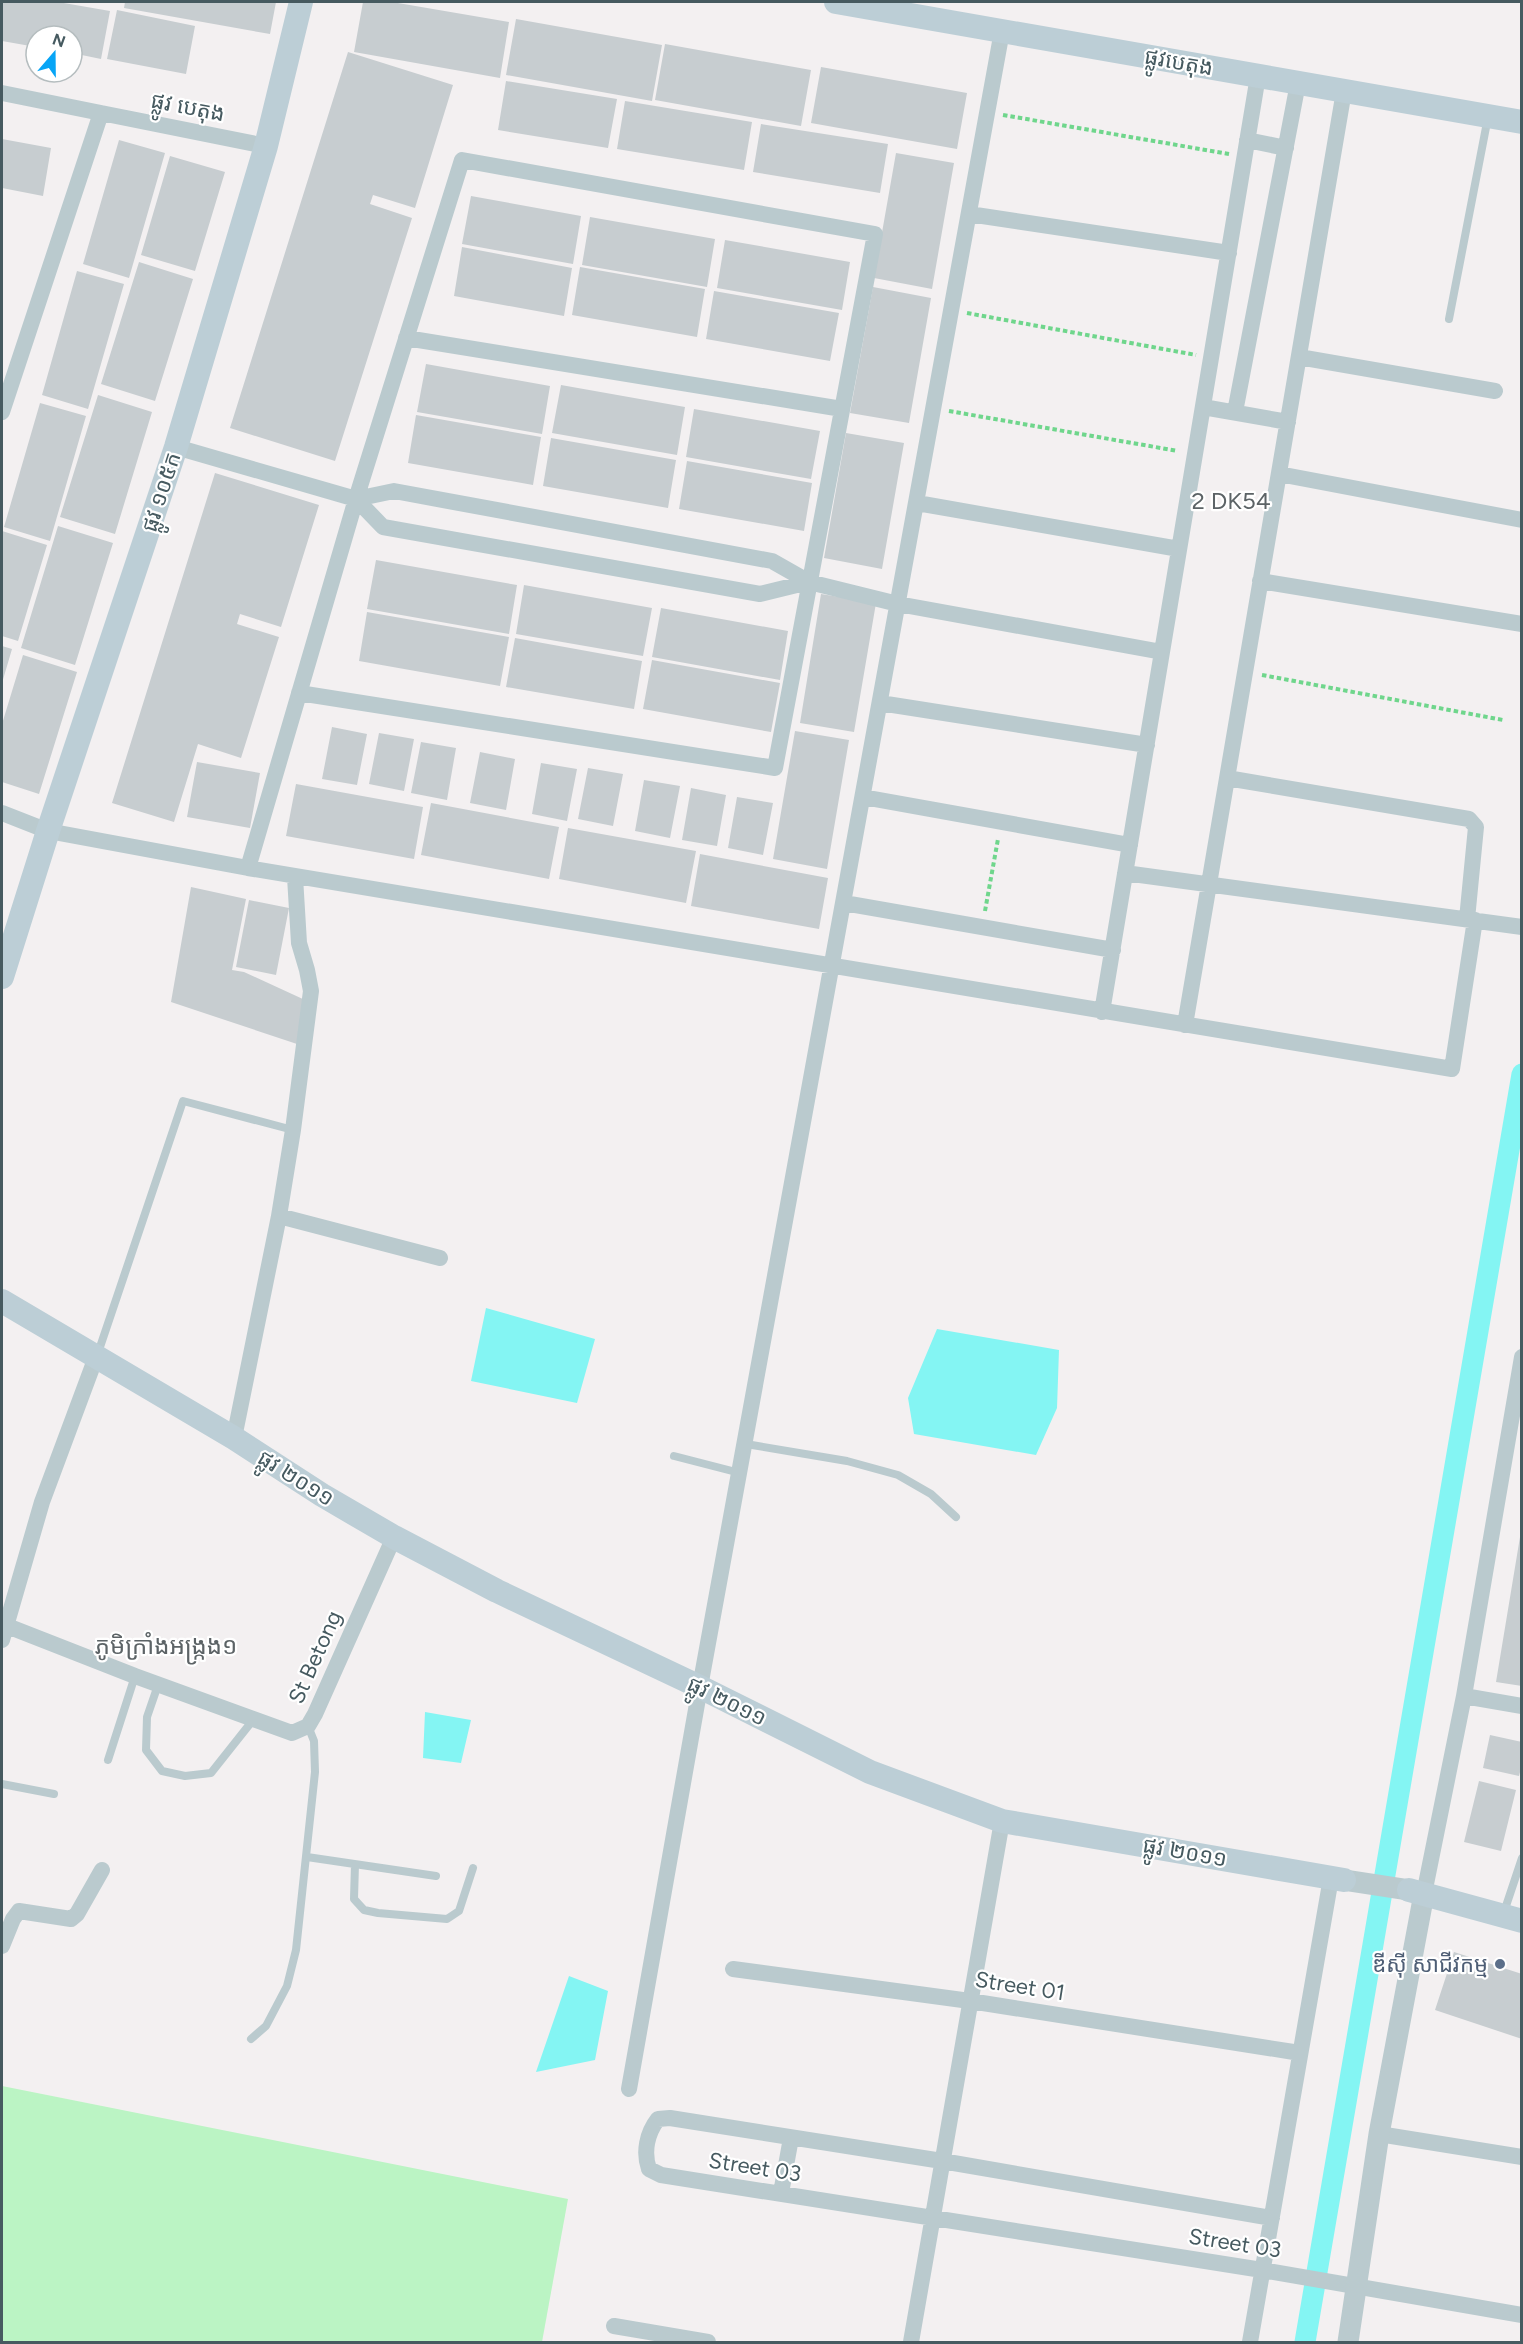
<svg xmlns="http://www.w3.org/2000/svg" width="1523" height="2344" font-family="Figtree,'Noto Sans Khmer',sans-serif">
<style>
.green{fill:#bbf4c4}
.water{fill:#84f5f3}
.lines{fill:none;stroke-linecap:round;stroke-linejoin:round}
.canal{stroke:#84f5f3;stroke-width:21}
.building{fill:#c7cdd0}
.path{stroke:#6fd68c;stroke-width:4;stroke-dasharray:4.5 3;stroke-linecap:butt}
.service{stroke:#bacace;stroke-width:8}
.minor{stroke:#bacace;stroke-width:16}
.tertiary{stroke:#bacace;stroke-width:21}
.secondary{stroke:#bcced6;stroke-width:24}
.service-dot{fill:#5c6f8a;stroke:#fff;stroke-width:2}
.labels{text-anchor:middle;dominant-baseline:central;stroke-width:4.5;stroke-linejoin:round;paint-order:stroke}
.street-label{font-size:22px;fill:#465a60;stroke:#fff}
.service-label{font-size:22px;fill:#4e5e75;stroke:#fff;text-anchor:end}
.neighbourhood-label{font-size:24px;fill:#5c6366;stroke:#fff}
</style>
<rect width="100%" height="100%" fill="#f3f0f1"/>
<path class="green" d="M 2,2086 L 568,2199 L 542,2342 L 2,2342 Z"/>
<path class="water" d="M 486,1308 L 595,1339 L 577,1403 L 471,1381 Z
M 937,1329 L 1059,1350 L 1057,1408 L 1036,1455 L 914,1434 L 908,1398 Z
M 425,1712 L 471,1720 L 461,1763 L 423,1758 Z
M 569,1976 L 608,1991 L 595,2060 L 536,2072 Z"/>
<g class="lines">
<path class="canal" d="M 1305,2342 L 1522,1074"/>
</g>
<path class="building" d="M 2,2 L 58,2 L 110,11 L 101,59 L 72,53 L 72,36 L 36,36 L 36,47 L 2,41 Z
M 125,2 L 276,2 L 270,34 L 124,8 Z
M 363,2 L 392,2 L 509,22 L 500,78 L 354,52 Z
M 117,10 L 195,26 L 186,74 L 107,59 Z
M 516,19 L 662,45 L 652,101 L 506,75 Z
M 665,44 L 811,70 L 801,126 L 655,100 Z
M 348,52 L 453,85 L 415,208 L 373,195 L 370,204 L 412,218 L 335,461 L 230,428 Z
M 821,67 L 967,93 L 957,149 L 811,123 Z
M 506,81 L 617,99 L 608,148 L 498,130 Z
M 625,101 L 752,122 L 744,170 L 617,149 Z
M 761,124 L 888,144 L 880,193 L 753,172 Z
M 2,139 L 51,148 L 43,196 L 2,188 Z
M 119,140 L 165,153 L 129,278 L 83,264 Z
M 896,153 L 954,163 L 932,289 L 874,278 Z
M 170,156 L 225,172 L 195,271 L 141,255 Z
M 471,196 L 581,216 L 573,264 L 462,244 Z
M 590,217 L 715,239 L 707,287 L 582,265 Z
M 725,240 L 850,262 L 842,310 L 717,288 Z
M 462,247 L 572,268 L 564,316 L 454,296 Z
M 139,262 L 193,279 L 155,401 L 101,384 Z
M 580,267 L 705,289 L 697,337 L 572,315 Z
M 77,271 L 124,284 L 88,409 L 42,395 Z
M 873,287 L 931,298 L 909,423 L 850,413 Z
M 714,291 L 839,313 L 830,361 L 706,339 Z
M 426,364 L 550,386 L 542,434 L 417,412 Z
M 561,385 L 685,407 L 677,455 L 552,433 Z
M 98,395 L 152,412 L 115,534 L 60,517 Z
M 40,403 L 86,416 L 50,541 L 4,527 Z
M 694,409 L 820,431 L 811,479 L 686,457 Z
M 416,415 L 541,437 L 533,485 L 408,463 Z
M 846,433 L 904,443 L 882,569 L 824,558 Z
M 551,438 L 676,460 L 668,508 L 543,486 Z
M 687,461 L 812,483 L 804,531 L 679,509 Z
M 215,473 L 319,505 L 281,627 L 240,614 L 237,624 L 279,637 L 241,758 L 198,744 L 174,822 L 112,803 Z
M 58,526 L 113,543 L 75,665 L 21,648 Z
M 2,531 L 47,545 L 18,641 L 2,636 Z
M 376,560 L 517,585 L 509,634 L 367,609 Z
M 524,585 L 652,608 L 643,656 L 516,634 Z
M 821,594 L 876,603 L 854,732 L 800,723 Z
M 661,608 L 788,631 L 780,680 L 652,657 Z
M 367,612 L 509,637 L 500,686 L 359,661 Z
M 515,638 L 642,661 L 634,709 L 506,687 Z
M 2,646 L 12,649 L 2,683 Z
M 23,655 L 77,672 L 39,794 L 2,782 L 2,724 Z
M 652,660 L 780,683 L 771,732 L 643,709 Z
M 332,727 L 367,734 L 357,785 L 322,779 Z
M 795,731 L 849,740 L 827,869 L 773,859 Z
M 379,733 L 414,739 L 404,791 L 369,784 Z
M 421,742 L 456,748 L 447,800 L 411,793 Z
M 480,752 L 515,759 L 506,810 L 470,803 Z
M 197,762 L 260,773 L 250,828 L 187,817 Z
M 541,763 L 577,769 L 567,821 L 532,814 Z
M 588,768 L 623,774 L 613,826 L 578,819 Z
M 644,780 L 680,786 L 670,838 L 635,831 Z
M 296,784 L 423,807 L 414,859 L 286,836 Z
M 691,788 L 726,795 L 717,846 L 682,840 Z
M 737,797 L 773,803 L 763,855 L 728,848 Z
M 431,803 L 559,827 L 549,879 L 421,855 Z
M 568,828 L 696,851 L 686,903 L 559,879 Z
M 700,854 L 828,878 L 819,929 L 691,906 Z
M 191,887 L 246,899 L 232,970 L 244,972 L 305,1000 L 297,1044 L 171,1002 Z
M 249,900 L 289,908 L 276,975 L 236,967 Z
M 1520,1537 L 1522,1537 L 1522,1686 L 1496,1682 Z
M 1490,1735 L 1522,1742 L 1522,1764 L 1519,1776 L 1483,1768 Z
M 1479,1781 L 1516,1790 L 1501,1851 L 1464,1842 Z
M 1454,1952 L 1522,1974 L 1522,2039 L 1435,2010 Z"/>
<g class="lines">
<path class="path" d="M 1003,115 L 1229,154
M 967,313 L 1196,355
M 949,411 L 1178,451
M 1262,675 L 1503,720
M 985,911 L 998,839"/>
<path class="service" d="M 1449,319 L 1488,117
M 98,1353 L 183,1101 L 293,1130
M 746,1444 L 847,1461 L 898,1475 L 931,1494 L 956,1517
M 674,1456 L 740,1473
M 158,1685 L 147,1717 L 146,1750 L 162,1771 L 185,1776 L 211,1773 L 253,1720
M 108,1760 L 135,1676
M 2,1784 L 54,1794
M 307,1857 L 436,1876
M 355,1864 L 354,1899 L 364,1910 L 378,1913 L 447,1919 L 459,1911 L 473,1868
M 1503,1915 L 1522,1858
M 251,2039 L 266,2026 L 287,1986 L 296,1950 L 315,1772 L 314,1741 L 308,1726"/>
<path class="minor" d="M 2,93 L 101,113 L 2,412
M 101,113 L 266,146
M 1247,140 L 1286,148
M 969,214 L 1229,253
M 406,338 L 842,409
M 1299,357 L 1495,391
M 1203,407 L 1288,422
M 1235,412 L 1298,83
M 176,447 L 356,499 L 394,491 L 772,561 L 809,582 L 898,604 L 1162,652
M 1279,474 L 1522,520
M 356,499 L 383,527 L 760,594 L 809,582
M 917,503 L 1179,549
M 1260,581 L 1522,624
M 880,703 L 1147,745
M 1227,778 L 1469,819 L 1476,827 L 1467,919
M 863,797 L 1130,845
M 2,813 L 48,831 L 248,868 L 356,499 L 462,160 L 875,234 L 775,768 L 299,693
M 248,868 L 1452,1069 L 1475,920
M 1125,873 L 1522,927
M 844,903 L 1113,950
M 1102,1012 L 1258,76
M 1185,1025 L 1344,91
M 279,1216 L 440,1258
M 234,1438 L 279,1216 L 293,1130 L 311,991 L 307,970 L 299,943 L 295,877
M 2,1624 L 135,1676 L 292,1733 L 308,1726 L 315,1714 L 394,1537
M 2,1640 L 42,1502 L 96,1357
M 1464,1696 L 1522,1706
M 1424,1894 L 1464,1696 L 1522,1357
M 2,1946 L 13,1919 L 19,1911 L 71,1919 L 77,1914 L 102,1870
M 733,1969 L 970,2001 L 1300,2053
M 629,2089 L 700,1687 L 1002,31
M 1379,2134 L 1522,2157
M 781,2193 L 791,2138
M 1272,2218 L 942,2161 L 670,2118 L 658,2119 C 647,2133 643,2152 649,2169 L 661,2175 L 1262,2270 L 1522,2315
M 614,2326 L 708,2342
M 911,2342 L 1002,1821
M 1250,2342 L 1331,1878"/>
<path class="tertiary" d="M 1344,1880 L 1409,1890
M 1348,2342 L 1379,2134 L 1424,1894"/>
<path class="secondary" d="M 836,2 L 1522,122
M 2,977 L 48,831 L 176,447 L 266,146 L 301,2
M 2,1301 L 234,1438 L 322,1495 L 394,1537 L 497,1591 L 700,1687 L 870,1772 L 1002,1821 L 1344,1880
M 1409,1890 L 1522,1921"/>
</g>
<circle class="service-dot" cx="1500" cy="1964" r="6"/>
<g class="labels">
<g class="street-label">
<text transform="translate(1179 62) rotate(10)">ផ្លូវបេតុង</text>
<text transform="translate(188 107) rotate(11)">ផ្លូវ បេតុង</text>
<text transform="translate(161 492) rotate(-72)">ផ្លូវ ១០៥ក</text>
<text transform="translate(296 1478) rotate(32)">ផ្លូវ ២០១១</text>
<text transform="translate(315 1657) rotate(-66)">St Betong</text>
<text transform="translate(727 1701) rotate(26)">ផ្លូវ ២០១១</text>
<text transform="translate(1185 1852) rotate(10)">ផ្លូវ ២០១១</text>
<text transform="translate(1020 1986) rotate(9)">Street 01</text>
<text transform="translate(755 2167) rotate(9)">Street 03</text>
<text transform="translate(1235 2243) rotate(9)">Street 03</text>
</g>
<g class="service-label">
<text x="1488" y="1964">ឌីស៊ី សាជីវកម្ម</text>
</g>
<g class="neighbourhood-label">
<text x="1231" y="500">2 DK54</text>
<text x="166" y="1645">ភូមិក្រាំងអង្រ្កង១</text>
</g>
</g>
<rect width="1523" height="2344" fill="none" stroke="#465a60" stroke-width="6"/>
<g transform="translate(54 54) rotate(20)"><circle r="28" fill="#ffffff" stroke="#b5bdbf" stroke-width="1.5"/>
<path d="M0-4.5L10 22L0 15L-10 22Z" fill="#07a5f6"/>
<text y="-9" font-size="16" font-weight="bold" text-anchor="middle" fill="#465a60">N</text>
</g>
</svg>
